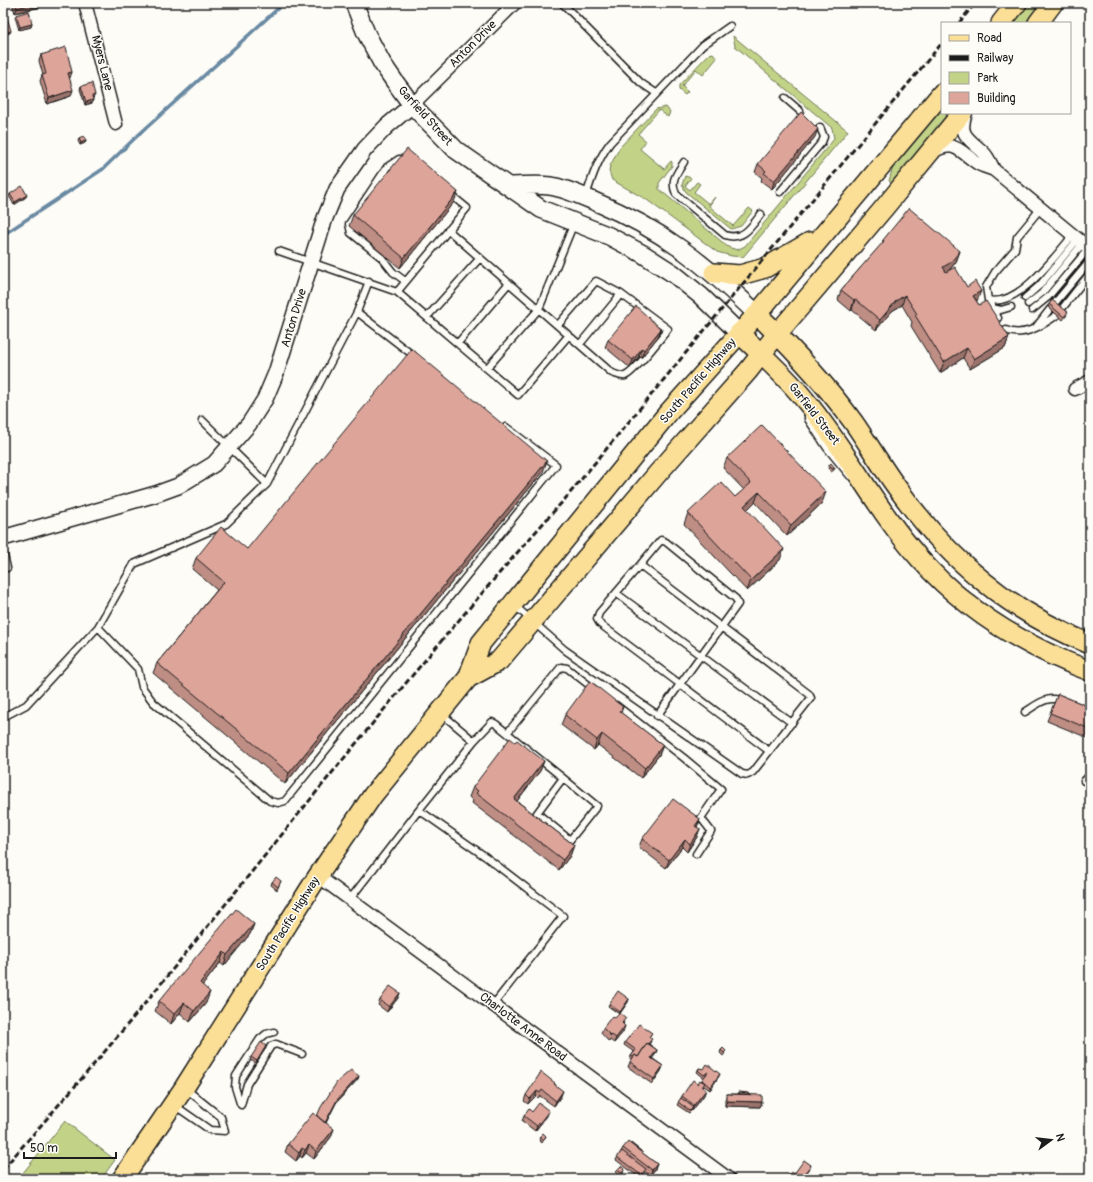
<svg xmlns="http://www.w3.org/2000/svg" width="1093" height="1182" font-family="Pangolin,sans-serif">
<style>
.green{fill:#c2d388;stroke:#6f7852}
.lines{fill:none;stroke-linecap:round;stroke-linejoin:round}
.stream{stroke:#6989a2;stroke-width:3.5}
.service-casing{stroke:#1c1c1c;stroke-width:9}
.minor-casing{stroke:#1c1c1c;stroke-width:15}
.tertiary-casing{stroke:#1c1c1c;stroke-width:18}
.secondary-casing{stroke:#1c1c1c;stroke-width:20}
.primary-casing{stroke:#1c1c1c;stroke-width:22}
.service{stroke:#fdfcf7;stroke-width:6}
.minor{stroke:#fdfcf7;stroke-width:12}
.tertiary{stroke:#fdfcf7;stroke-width:15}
.secondary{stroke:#fdfcf7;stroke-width:17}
.primary{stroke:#fbdf96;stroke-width:19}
.rail{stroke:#1c1c1c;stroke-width:3;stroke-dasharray:6 3;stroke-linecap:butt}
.wall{fill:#be8d84;stroke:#1c1c1c}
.shaded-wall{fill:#9b736c;stroke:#1c1c1c}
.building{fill:#dda49a;stroke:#1c1c1c}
.labels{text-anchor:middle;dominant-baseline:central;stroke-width:3;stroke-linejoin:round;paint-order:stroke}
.street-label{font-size:12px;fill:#1c1c1c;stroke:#fdfcf7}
</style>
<rect width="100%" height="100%" fill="#fdfcf7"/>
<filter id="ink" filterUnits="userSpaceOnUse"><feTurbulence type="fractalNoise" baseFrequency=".025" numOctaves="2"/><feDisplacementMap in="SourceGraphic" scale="8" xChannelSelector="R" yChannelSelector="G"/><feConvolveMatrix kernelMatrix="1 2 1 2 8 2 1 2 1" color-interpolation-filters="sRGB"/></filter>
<g filter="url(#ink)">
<path class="green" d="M 1027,3 L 1041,3 L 1025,23 L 1010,23 Z
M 733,36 L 848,131 L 743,257 L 732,256 L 717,252 L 647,200 L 612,180 L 609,171 L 610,166 L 620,147 L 656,109 L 666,107 L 670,112 L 668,117 L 659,110 L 638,134 L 646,141 L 640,149 L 664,169 L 671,161 L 672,162 L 672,166 L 659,183 L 659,189 L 728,247 L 737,250 L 745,246 L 834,139 L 832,128 L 735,46 Z
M 713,53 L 717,58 L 703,75 L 696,69 L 682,86 L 688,92 L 685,95 L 679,90 L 679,85 L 709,54 Z
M 942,105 L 942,113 L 951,113 L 893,184 L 889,181 L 894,163 Z
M 685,176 L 691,178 L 685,186 L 690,190 L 697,182 L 700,184 L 694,192 L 709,204 L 715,197 L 709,206 L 733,226 L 749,208 L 753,211 L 741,226 L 731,229 L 686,192 L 682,185 Z
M 65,1121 L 115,1160 L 101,1179 L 18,1179 Z"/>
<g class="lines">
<path class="stream" d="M 3,235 L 103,169 L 134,139 L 284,3"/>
<defs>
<path id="service" d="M 562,3 L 641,83 L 656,93
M 785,98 L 800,111
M 684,162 C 676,175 670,180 676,194 L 725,235 C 743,241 751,227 761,214
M 780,192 L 822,142 L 824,137 L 820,127
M 586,196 C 592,177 598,159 610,143 L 703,45 L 730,26
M 448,230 L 612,373 C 616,374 620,377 625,376 C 635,372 660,339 668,329 L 621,294 L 596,281 L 558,325
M 279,251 L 397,292 L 518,395 L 569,335
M 405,281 L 393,272 L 382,258 L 351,233 L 349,224 L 387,167 L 399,159 L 407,159
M 397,292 L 467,208 L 450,194
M 1025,298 L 1040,285 L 1078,239
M 988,300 C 1018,308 1056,255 1073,235
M 1028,304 L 1042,293 L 1083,243
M 1054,304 L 1090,261
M 992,308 L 1001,310 L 1011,307
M 1032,310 L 1048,297 L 1089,248
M 1061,310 L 1090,273
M 357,312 L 369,281
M 427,317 L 480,258
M 998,318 L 988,300 L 986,287 L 995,272 L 1015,249 L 1017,237 L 1041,208
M 1036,327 L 1050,309
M 1006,330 C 1023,338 1043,325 1057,315
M 458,343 L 509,283
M 580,344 L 621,294
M 487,368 L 539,309 L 574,223
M 808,415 L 808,419 L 827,448 L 850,476
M 202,420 L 267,484 L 357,312 L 414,356
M 3,551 L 7,568
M 640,565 L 599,613 L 597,619 L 600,624 L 769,751
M 616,593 L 792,723
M 514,605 L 565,650 L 742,774 L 748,775 L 753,772 L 811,698 L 809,694 L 640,565 L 661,540 L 666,542 L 736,599 L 738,604 L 657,716
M 98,627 L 138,669 L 142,687 L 153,702 L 270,801 L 278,803 L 285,801 L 556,465 L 506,427
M 616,705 L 684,758 L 721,789 L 701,818 L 711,831 L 696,854
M 1025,712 C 1038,704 1047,695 1063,701
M 442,714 L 474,741
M 7,715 L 26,705 L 98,627 L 134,564 L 226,524 L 267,484
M 508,732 L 561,667 L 567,668 L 594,689
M 1084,781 L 1090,775
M 419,810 L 474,741 L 492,722 L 496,724 L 563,778 L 537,813 L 570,840 L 597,806 L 563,778
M 350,899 L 419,810 L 486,857 L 563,916 L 493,1005
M 240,1103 L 235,1087 L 236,1076 L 260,1039 L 266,1034 L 274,1032
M 174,1105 L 210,1130 L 225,1131 L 221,1117 L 186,1089
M 241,1105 L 247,1084 L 271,1046 L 276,1044 L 302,1054"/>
<path id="minor" d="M 85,3 L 116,124
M 412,105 L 515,3
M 966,113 C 958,135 968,138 983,152 C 988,156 991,164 994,170
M 932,152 C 955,139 959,151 977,163 C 982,166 989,168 994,170 L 1090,249
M 1075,389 L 1090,381
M 318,876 L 729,1179"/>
<path id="tertiary" d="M 3,538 L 156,494 L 178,486 L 214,464 L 249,424 L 265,399 L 276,373 L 325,218 L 337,189 L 365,149 L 387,126 L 412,105"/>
<path id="secondary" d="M 354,3 L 366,33 L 382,63 L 395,82 L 412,105 L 456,150 L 541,209 L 609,236 L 643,254 L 674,274 L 701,296 L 739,333
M 510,186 C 523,186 537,184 550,186 C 565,188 582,196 596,202 C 662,229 706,265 757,314"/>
<path id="primary" d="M 1001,23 L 1017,3
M 1038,23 L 1053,3
M 714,273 L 740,275 L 765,268 L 810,242
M 757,314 C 792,348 825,383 854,423 C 870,446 884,471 901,493 C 951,562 1011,612 1090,644
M 739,333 C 762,355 786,376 805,400 C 847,450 876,510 920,559 C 965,610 1026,647 1090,671
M 468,678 L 499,661 L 658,473 L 748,371 L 777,334 L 884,208 L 962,113
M 122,1179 L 184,1088 L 318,876 L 373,795 L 468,678 L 481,643 L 668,413 L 757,314 L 942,93"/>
</defs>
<use href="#service" class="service-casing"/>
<use href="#minor" class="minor-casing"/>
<use href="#tertiary" class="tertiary-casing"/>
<use href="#secondary" class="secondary-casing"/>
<use href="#primary" class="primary-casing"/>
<use href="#service" class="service"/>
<use href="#minor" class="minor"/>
<use href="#tertiary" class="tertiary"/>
<use href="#secondary" class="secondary"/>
<use href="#primary" class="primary"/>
<path class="rail" d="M 959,23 L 975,3
M 3,1169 C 46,1119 90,1070 132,1019 C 275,845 414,666 565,499 L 942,43"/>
</g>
<path class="wall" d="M 12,3 L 53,3 L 53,4 L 15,13 Z
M 16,15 L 32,24 L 31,27 L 19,30 L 15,17 Z
M 41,55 L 72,72 L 69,78 L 71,96 L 47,104 L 40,81 L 42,75 L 43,75 L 39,61 Z
M 81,86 L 95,95 L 94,97 L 93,98 L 92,103 L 85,105 L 80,89 Z
M 815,137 L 772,189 L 761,181 L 762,178 L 755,172 L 758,164 Z
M 79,138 L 86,140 L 85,143 L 80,145 L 78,141 Z
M 10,194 L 26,197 L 14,205 L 9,196 Z
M 454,202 L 400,268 L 349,226 L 353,215 Z
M 883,240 L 960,251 L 956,262 L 949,270 L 967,287 L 979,305 L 1009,337 L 1005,348 L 970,369 L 963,358 L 940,373 L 911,326 L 912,322 L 902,305 L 892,311 L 876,330 L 852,310 L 851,311 L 838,300 L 841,290 L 882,244 Z
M 1049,304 L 1067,315 L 1063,320 L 1048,307 Z
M 661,329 L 658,337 L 641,358 L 639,356 L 630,368 L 605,347 L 608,340 Z
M 727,458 L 822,503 L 787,536 L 755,502 L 747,510 L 780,560 L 747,591 L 684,524 L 688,513 L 735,497 L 744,490 L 723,468 Z
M 829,465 L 835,468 L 834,470 L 831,472 L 828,468 Z
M 543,472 L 285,784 L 153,673 L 157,663 L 217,590 L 192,569 L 196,558 L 247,549 Z
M 1058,694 L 1090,707 L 1090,733 L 1088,738 L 1047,721 Z
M 623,707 L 621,713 L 663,745 L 659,755 L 641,778 L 598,745 L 594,750 L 561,725 L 565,715 Z
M 544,761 L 540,771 L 517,801 L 574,845 L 570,856 L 559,870 L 472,803 L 473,801 L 469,797 L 473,787 Z
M 700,819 L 697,827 L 697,837 L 687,852 L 682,847 L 666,868 L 639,847 L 642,839 Z
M 281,881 L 277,890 L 271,885 L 272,882 Z
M 254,924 L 250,934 L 224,966 L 220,963 L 202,986 L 206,1003 L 190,1022 L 180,1013 L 171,1024 L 155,1011 L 159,1001 Z
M 400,993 L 398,998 L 387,1012 L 378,1005 L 380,1000 Z
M 629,999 L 628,1002 L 620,1013 L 624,1023 L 623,1024 L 623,1032 L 614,1043 L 610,1040 L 609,1042 L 601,1033 L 603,1028 L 615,1018 L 619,1014 L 608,1006 L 609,1004 Z
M 651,1035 L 649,1037 L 651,1042 L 649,1044 L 657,1050 L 655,1055 L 652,1058 L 663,1066 L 661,1071 L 652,1084 L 628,1067 L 630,1062 L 632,1059 L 630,1059 L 631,1056 L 634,1052 L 624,1045 L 625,1042 Z
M 266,1046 L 266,1048 L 256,1063 L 250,1060 L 251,1057 Z
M 721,1050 L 725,1053 L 723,1056 L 720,1053 Z
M 699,1068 L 719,1076 L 710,1090 L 704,1086 L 703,1088 L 704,1095 L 692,1111 L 692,1110 L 689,1113 L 677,1105 L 682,1096 L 701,1081 L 704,1078 L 697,1072 Z
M 359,1076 L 358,1079 L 336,1103 L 326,1123 L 331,1137 L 314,1159 L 306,1153 L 302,1158 L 300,1156 L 296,1161 L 285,1152 L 288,1144 L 317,1116 Z
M 555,1084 L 561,1096 L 554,1106 L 540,1096 L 538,1098 L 536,1096 L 528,1104 L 524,1101 L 526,1095 Z
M 739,1092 L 749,1094 L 762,1102 L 760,1107 L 725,1106 L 725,1099 L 727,1094 L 738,1094 Z
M 532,1112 L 547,1116 L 535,1131 L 522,1121 L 524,1116 Z
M 546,1136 L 542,1143 L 539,1140 L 540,1137 Z
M 623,1148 L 641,1152 L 657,1164 L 655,1169 L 650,1176 L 645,1172 L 640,1178 L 616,1160 Z
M 617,1170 L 624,1172 L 621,1176 L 616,1173 Z"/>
<path class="shaded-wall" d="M 35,3 L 53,3 L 53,4 L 15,13 L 17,8 Z
M 32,24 L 31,27 L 19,30 L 20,27 Z
M 11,31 L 10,33 L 3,35 L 3,33 Z
M 72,72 L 70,78 L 66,79 L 68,73 Z
M 73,90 L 71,96 L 47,104 L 49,98 Z
M 93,100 L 92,103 L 85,105 L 86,102 Z
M 818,129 L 815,137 L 772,189 L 774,181 Z
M 86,140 L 85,143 L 80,145 L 81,143 Z
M 458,192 L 454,202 L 400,268 L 404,258 Z
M 27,195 L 26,197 L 14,205 L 15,202 Z
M 960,251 L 956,262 L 946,274 L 943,267 Z
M 981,291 L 977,301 L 973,296 Z
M 905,295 L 902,305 L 892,311 L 876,330 L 880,320 L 896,301 Z
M 855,299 L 852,310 L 851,311 L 854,300 Z
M 661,329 L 658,337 L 641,358 L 644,350 Z
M 1009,337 L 1005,348 L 970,369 L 974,359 Z
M 642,348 L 639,356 L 630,368 L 633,360 Z
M 967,348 L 963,358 L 940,373 L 944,362 Z
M 547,461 L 543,472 L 285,784 L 289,773 Z
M 759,492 L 755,502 L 740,517 L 744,506 Z
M 826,492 L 822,503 L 787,536 L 791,525 Z
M 784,549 L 780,560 L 747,591 L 751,580 Z
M 602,734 L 598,745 L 594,750 L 597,740 Z
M 663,745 L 659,755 L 641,778 L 645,768 Z
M 544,761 L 540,771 L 510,810 L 514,799 Z
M 700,819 L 697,827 L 695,826 Z
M 700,829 L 697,837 L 687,852 L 690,844 Z
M 685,839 L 682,847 L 666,868 L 669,860 Z
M 574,845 L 570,856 L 559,870 L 563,860 Z
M 254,924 L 250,934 L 224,966 L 227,955 Z
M 224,952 L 220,963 L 196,994 L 200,983 Z
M 210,992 L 206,1003 L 190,1022 L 194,1011 Z
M 400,993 L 398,998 L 387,1012 L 389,1007 Z
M 629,999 L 628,1002 L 619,1015 L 620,1012 Z
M 184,1003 L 180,1013 L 171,1024 L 174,1014 Z
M 625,1026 L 623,1032 L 614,1043 L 616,1038 Z
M 266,1046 L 266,1048 L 256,1063 L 257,1061 Z
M 657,1050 L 655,1055 L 649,1063 L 651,1058 Z
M 663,1066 L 661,1071 L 652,1084 L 654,1079 Z
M 720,1074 L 719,1076 L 710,1090 L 710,1087 Z
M 359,1076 L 358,1079 L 336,1103 L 322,1130 L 337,1100 Z
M 706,1090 L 704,1095 L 692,1111 L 694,1105 Z
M 537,1091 L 536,1096 L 528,1104 L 530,1099 Z
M 563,1091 L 561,1096 L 554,1106 L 556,1101 Z
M 727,1101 L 762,1102 L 760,1107 L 725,1106 Z
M 549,1111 L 547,1116 L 535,1131 L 537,1126 Z
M 334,1129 L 331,1137 L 314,1159 L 316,1151 Z
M 309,1145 L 306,1153 L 302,1158 L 305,1150 Z
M 302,1148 L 300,1156 L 296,1161 L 299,1153 Z
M 657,1164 L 655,1169 L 650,1176 L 652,1170 Z
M 811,1165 L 809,1170 L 802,1179 L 800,1179 Z"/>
<path class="building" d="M 3,3 L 11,31 L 3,33 Z
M 16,3 L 35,3 L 17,8 Z
M 29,11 L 32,24 L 20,27 L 16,15 Z
M 66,47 L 72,72 L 68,73 L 73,90 L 49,98 L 42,75 L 46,74 L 41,55 Z
M 92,83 L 95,95 L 92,96 L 93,100 L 86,102 L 81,86 Z
M 801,112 L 818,129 L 774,181 L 764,173 L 766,171 L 758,164 Z
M 83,136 L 86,140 L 81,143 L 79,138 Z
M 407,149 L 458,192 L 404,258 L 353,215 Z
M 22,186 L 27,195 L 15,202 L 10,194 Z
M 909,208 L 960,251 L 950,263 L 943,267 L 946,272 L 955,267 L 967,287 L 975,281 L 981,291 L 973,296 L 979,305 L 986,301 L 1009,337 L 974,359 L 967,348 L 944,362 L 915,315 L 917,314 L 905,295 L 896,301 L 880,320 L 855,299 L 854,300 L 841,290 L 884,241 L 883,240 Z
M 1052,300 L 1068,312 L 1064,317 L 1049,304 Z
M 636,306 L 661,329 L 644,350 L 642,348 L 633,360 L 608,340 Z
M 412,349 L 547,461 L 289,773 L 157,663 L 224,582 L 196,558 L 221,527 L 247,549 Z
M 762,425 L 826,492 L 791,525 L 759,492 L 744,506 L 784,549 L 751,580 L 688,513 L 721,482 L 735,497 L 751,483 L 727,458 Z
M 831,463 L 835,468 L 832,469 L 829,465 Z
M 590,681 L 623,707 L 619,711 L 663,745 L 645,768 L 602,734 L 597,740 L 565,715 Z
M 1058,694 L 1090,707 L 1090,729 L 1050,713 Z
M 510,738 L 515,742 L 517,740 L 544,761 L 514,799 L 574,845 L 563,860 L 476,793 L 478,791 L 473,787 Z
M 673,799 L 700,819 L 695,826 L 700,829 L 690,844 L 685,839 L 669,860 L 642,839 Z
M 276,877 L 281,881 L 278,887 L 272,882 Z
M 236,909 L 254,924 L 227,955 L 224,952 L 200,983 L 210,992 L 194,1011 L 184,1003 L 174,1014 L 159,1001 Z
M 390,986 L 400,993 L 389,1007 L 380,1000 Z
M 618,991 L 629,999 L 620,1012 L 609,1004 Z
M 620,1013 L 626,1018 L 622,1023 L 625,1026 L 616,1038 L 612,1035 L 611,1036 L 603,1028 L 612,1016 L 615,1018 Z
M 639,1024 L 652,1033 L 649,1037 L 652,1039 L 648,1044 L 647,1043 L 638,1057 L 635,1055 L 633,1057 L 631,1056 L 636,1050 L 625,1042 Z
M 261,1042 L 266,1046 L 257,1061 L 251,1057 Z
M 647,1043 L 657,1050 L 651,1058 L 663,1066 L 654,1079 L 630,1062 L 635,1055 L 638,1057 Z
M 723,1048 L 726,1051 L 724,1053 L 721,1050 Z
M 707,1064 L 720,1074 L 710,1087 L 702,1080 L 708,1072 L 704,1075 L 698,1070 L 699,1068 L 704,1069 Z
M 351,1070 L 359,1076 L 337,1100 L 325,1123 L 317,1116 L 321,1107 L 337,1082 Z
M 541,1072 L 555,1083 L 554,1084 L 563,1091 L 556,1101 L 542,1090 L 540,1093 L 537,1091 L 530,1099 L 526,1095 Z
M 693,1080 L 698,1084 L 700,1080 L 705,1083 L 702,1087 L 706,1090 L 694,1105 L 682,1096 Z
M 739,1092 L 749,1093 L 749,1094 L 739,1094 Z
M 727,1094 L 762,1095 L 762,1102 L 727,1101 Z
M 681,1098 L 693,1107 L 690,1111 L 678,1102 Z
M 539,1103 L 549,1111 L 537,1126 L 524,1116 L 529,1109 L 532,1112 Z
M 313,1113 L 334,1129 L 316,1151 L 309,1145 L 305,1150 L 302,1148 L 299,1153 L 288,1144 Z
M 543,1133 L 546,1136 L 543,1140 L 540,1137 Z
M 628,1142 L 657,1164 L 652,1170 L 623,1148 Z
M 631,1143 L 641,1151 L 641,1152 L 631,1144 Z
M 622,1151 L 646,1169 L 641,1175 L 617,1157 Z
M 804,1160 L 811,1165 L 800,1179 L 785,1179 L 791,1172 L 794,1174 Z
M 621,1166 L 625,1169 L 622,1173 L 617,1170 Z
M 257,1175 L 263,1179 L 250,1179 L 252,1176 Z"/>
</g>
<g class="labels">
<g class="street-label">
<text transform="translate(473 44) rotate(-45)">Anton Drive</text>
<text transform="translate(102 63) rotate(76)">Myers Lane</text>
<text transform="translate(425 116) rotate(48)">Garfield Street</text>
<text transform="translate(294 318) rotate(-73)">Anton Drive</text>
<text transform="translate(698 381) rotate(-49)">South Pacific Highway</text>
<text transform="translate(814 414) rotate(52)">Garfield Street</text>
<text transform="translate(288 924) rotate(-58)">South Pacific Highway</text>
<text transform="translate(523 1027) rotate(37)">Charlotte Anne Road</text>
</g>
</g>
<rect width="1093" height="1182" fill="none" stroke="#fdfcf7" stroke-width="16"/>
<rect x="8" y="8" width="1077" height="1166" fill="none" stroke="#1c1c1c" stroke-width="1.5" filter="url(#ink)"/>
<rect x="941" y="22" width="130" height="92" fill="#fdfcf7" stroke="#a3a29f"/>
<rect x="949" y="35" width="20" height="6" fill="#fbdf96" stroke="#a3a29f"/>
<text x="977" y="42" font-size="12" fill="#1c1c1c">Road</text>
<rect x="949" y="55" width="20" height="6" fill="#1c1c1c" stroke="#a3a29f"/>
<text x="977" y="62" font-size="12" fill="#1c1c1c">Railway</text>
<rect x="949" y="72" width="20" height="12" fill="#c2d388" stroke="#a3a29f"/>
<text x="977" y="82" font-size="12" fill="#1c1c1c">Park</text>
<rect x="949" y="92" width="20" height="12" fill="#dda49a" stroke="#a3a29f"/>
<text x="977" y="102" font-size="12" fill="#1c1c1c">Building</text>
<g transform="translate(1051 1140) rotate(75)" stroke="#fdfcf7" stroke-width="3" paint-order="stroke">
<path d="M0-3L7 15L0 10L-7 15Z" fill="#1c1c1c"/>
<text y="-6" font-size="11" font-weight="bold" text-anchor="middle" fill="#1c1c1c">N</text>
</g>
<path d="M24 1152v6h92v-6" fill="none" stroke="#1c1c1c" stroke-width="2"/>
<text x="30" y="1152" font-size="12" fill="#1c1c1c" stroke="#fdfcf7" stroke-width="3" paint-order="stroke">50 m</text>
</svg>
